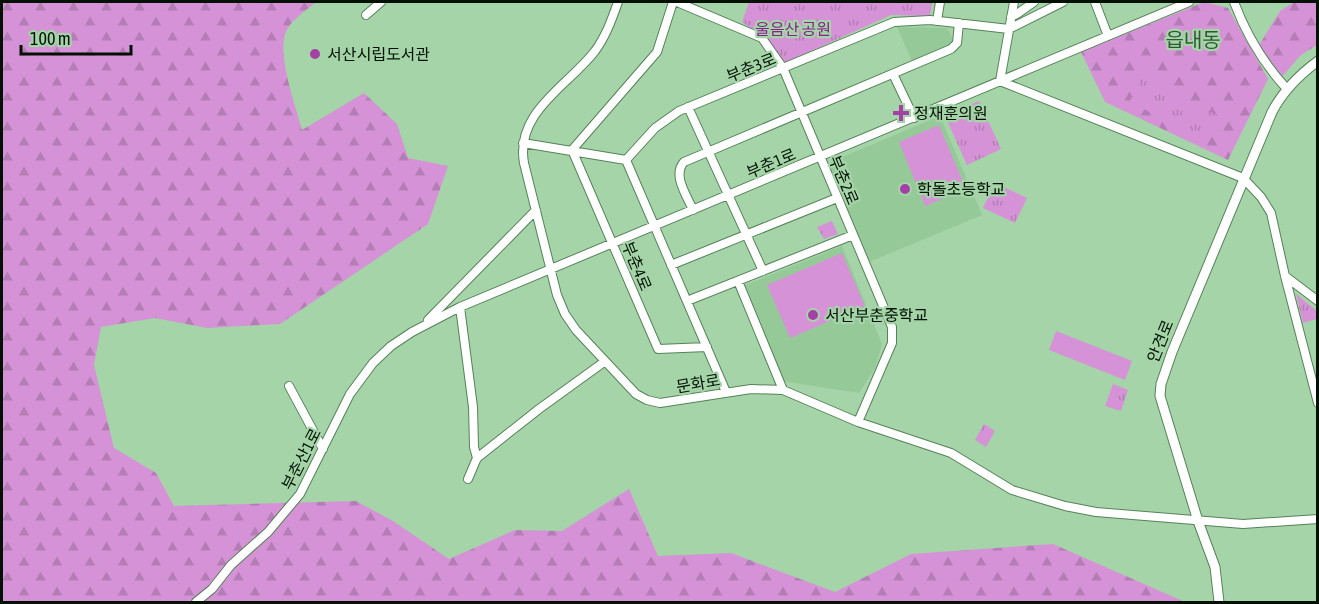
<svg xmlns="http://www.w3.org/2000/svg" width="1319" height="604" font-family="'Asap Condensed','Noto Sans KR',sans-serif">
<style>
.built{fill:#95ca98}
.forest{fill:url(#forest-firs)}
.park{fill:url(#park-tufts)}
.garden{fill:#d592d6}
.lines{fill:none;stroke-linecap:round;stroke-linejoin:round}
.minor-casing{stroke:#568259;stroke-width:10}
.major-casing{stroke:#568259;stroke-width:11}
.minor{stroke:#fff;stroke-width:8}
.major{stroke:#fff;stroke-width:9}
.poi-dot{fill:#a441a7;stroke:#a4d4a7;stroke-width:2}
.labels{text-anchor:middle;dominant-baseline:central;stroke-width:4.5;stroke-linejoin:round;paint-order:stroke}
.park-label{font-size:16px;fill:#88218c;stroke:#a4d4a7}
.poi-label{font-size:16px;fill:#021103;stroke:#a4d4a7;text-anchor:start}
.street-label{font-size:16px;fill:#021103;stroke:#a4d4a7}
.quarter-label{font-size:20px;fill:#2d5832;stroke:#a4d4a7}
</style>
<defs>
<pattern id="forest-firs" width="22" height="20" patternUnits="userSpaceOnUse" patternTransform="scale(1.5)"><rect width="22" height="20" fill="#d592d6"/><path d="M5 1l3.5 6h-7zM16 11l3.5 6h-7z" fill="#b57db6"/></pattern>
<pattern id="park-tufts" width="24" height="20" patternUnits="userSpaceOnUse" patternTransform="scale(1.5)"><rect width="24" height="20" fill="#d592d6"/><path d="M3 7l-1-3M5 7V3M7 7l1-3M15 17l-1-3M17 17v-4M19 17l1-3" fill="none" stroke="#b57db6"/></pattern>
</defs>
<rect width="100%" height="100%" fill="#a4d4a7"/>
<path class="built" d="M 897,27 L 947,28 L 954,41 L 949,48 L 912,61 Z
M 940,116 L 982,215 L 869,262 L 828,163 Z
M 842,246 L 882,344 L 875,368 L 859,393 L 782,381 L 743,286 Z"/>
<path class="forest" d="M 2,2 L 316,2 C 307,10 294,18 288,28 C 274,49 296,106 302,130 L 364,93 L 397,124 L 408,158 L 448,166 L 428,224 L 280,324 L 207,328 L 155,318 L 101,327 L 94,365 L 114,448 L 156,473 L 174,506 L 356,501 L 393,521 L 449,559 L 515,530 L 562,531 L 629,489 L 658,556 L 731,553 L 835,592 L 911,554 L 1053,544 L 1185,602 L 2,602 Z
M 1204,2 L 1228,8 L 1268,79 L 1228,160 L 1105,102 L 1081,52 Z
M 1294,2 L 1317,2 L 1317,45 L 1301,55 L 1279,80 L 1258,47 L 1280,11 Z"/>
<path class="park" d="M 749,2 L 932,2 L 930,16 L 891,15 L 782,64 L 766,39 L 742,22 Z
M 1144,74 L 1218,116 L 1203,142 L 1130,101 Z
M 979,101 L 1001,149 L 967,165 L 945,116 Z
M 995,183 L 1027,198 L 1015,223 L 983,208 Z
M 832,221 L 838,234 L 824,239 L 817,227 Z
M 1296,294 L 1317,311 L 1317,319 L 1303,323 Z
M 1113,384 L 1128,390 L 1121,411 L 1105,406 Z
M 984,424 L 995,431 L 986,447 L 975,440 Z"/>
<path class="garden" d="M 939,125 L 966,189 L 925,206 L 899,142 Z
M 842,253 L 865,306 L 790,338 L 767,285 Z
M 1056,331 L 1132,361 L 1125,380 L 1049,350 Z"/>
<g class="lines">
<defs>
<path id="minor" d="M 618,2 C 612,19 606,36 595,51 C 568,86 515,112 524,163 L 557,295 L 565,314 L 576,330 L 636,394 L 647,400 L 660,403 L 751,389 L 783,390 L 858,422 L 951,453 L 1012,490 L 1065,506 L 1096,512 L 1243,524 L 1318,519
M 673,2 L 657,52 L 572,150 L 658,349 L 707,347
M 677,2 L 762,38 L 783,68 L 892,327 L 892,343 L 858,422
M 1095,2 L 1108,36
M 1234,2 C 1246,34 1263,63 1287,89
M 366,15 L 381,2
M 1011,17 L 1017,14 L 1034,2
M 937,21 L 940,2
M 893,74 L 914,118
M 1000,81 L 1243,178 L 1261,197 L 1271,213 L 1285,276 L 1318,403
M 1000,81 L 1014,2
M 688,107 L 763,271
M 523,143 L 626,160
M 693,210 C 687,196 672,175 684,162 L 951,49 L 957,43 L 959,23
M 671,265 L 837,198
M 1285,276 L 1318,301
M 738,281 L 783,390
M 687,301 L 853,235
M 460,307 L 473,407 L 474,447 L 477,458 L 468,479
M 428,320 L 536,210
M 289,386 L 323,449
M 726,392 L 626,160 L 655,128 L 679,111 L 894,22 L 930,20 L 1009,29 L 1063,2
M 477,458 L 539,409 L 604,362
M 196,602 L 212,589 L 231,565 L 268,532 L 300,494 L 350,394 L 373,363 L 391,346 L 412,332 L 460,307 L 1189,2"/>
<path id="major" d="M 1219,602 L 1215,567 L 1198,521 L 1160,396 L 1161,384 L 1172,352 L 1272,112 C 1283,91 1299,75 1318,61"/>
</defs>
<use href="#minor" class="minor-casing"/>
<use href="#major" class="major-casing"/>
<use href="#minor" class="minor"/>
<use href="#major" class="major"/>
</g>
<g class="poi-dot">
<circle cx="315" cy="54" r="6"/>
<path d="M898 104h6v6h6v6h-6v6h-6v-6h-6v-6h6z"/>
<circle cx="905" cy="189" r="6"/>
<circle cx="813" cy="315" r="6"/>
</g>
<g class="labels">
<g class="park-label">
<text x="793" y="29">울음산 공원</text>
</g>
<g class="poi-label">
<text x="327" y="54">서산시립도서관</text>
<text x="914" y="113">정재훈의원</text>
<text x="917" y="189">학돌초등학교</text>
<text x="825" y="315">서산부춘중학교</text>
</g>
<g class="street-label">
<text transform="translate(751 67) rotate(-22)">부춘3로</text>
<text transform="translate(771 163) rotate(-23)">부춘1로</text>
<text transform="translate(844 180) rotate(67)">부춘2로</text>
<text transform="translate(637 266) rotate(67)">부춘4로</text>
<text transform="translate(1160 341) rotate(-68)">안견로</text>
<text transform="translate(698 383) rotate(-10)">문화로</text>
<text transform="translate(301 459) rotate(-63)">부춘산1로</text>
</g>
<g class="quarter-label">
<text x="1193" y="39">읍내동</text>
</g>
</g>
<rect width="1319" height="604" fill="none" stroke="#021103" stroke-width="6"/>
<path d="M21 45v9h110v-9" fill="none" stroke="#021103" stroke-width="3"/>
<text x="30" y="45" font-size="18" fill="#021103" stroke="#a4d4a7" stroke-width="4.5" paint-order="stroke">100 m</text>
</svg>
